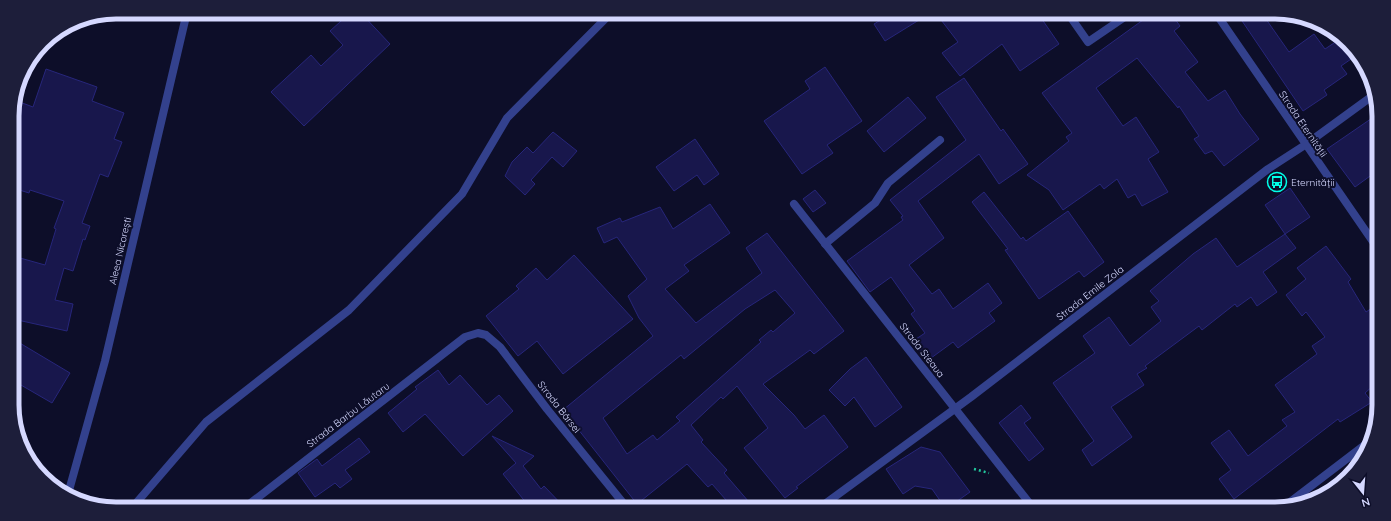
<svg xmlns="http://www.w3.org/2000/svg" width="1391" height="521" font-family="Quicksand,sans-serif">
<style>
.building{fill:#18174c;stroke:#27267b;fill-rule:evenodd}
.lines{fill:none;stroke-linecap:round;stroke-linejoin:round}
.path{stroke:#22c79d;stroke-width:2.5;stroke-dasharray:2 3;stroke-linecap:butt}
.service{stroke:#33418d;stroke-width:8}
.minor{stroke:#33418d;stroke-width:8}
.labels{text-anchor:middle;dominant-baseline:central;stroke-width:4;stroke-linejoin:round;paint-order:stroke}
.street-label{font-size:10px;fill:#d5d8ff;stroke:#0d0e29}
.poi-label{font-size:10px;fill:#d5d8ff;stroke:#0d0e29;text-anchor:start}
.rim{fill:none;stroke:#d5d8ff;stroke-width:5}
</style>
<rect width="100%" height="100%" fill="#0d0e29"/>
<path class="building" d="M 351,12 L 360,12 L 390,44 L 304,126 L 271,92 L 311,55 L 321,66 L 343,45 L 330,31 Z
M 894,12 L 932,12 L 885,41 L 874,24 Z
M 935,12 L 1037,12 L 1059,44 L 1020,71 L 1002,44 L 960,76 L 942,53 L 958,42 Z
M 1154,12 L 1170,12 L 1180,26 L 1174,31 L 1198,62 L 1185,72 L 1208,101 L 1225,90 L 1240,114 L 1259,139 L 1224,166 L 1212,151 L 1205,154 L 1194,139 L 1199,136 L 1179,106 L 1178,108 L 1137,58 L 1096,88 L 1123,126 L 1136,117 L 1159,152 L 1148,159 L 1168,192 L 1142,206 L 1135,194 L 1128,198 L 1117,179 L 1104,189 L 1100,184 L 1063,210 L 1049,190 L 1027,175 L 1069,141 L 1066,137 L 1072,133 L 1042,93 Z
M 1236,12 L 1261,12 L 1289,52 L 1314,34 L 1325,49 L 1340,39 L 1354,57 L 1341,66 L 1347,74 L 1324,90 L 1327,95 L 1303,111 Z
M 825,67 L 862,121 L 827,145 L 833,153 L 802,174 L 764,121 L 810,89 L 805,81 Z
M 46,69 L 97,87 L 92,101 L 124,113 L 114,139 L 122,142 L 108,177 L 100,174 L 82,223 L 90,226 L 85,240 L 83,239 L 73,271 L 64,268 L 55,300 L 73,304 L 67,331 L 13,319 L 13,256 L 45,265 L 56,229 L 54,228 L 64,201 L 30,190 L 29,193 L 13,188 L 12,113 L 17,101 L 33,107 Z
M 964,78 L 1001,131 L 1003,129 L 1028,164 L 999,184 L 979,154 L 918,201 L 944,238 L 909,265 L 932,294 L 939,289 L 953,309 L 988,283 L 1002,303 L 989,313 L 995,321 L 958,348 L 953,342 L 927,361 L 913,341 L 925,333 L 911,314 L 915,311 L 891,277 L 870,292 L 847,261 L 903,220 L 901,217 L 903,216 L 890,200 L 966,140 L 936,97 Z
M 908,97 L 926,118 L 884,152 L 867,131 Z
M 1378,114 L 1377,171 L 1355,187 L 1327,149 Z
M 553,132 L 577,151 L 563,167 L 552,157 L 531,180 L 535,184 L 525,195 L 505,176 L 512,162 L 527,147 L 533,153 Z
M 695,139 L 719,174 L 704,185 L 697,175 L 674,191 L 656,167 Z
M 1290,188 L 1310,217 L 1285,234 L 1265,205 Z
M 815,190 L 826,203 L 813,212 L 803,199 Z
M 984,192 L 1021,239 L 1023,237 L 1026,241 L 1068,211 L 1104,262 L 1084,277 L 1079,271 L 1039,299 L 1005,250 L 1008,249 L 972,202 Z
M 710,204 L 730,233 L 684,265 L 689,271 L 665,289 L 696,323 L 762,273 L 746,248 L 767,233 L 844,331 L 814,354 L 810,350 L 763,384 L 794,415 L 805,429 L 824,415 L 848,447 L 796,487 L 798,488 L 785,498 L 744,448 L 768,428 L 737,386 L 723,399 L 721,397 L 691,425 L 703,440 L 701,442 L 727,470 L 724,473 L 755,509 L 734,509 L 712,484 L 708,487 L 687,464 L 637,504 L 563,410 L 653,336 L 639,318 L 628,296 L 647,279 L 617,237 L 604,243 L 597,228 L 620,218 L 622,222 L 660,207 L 673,229 ZM 775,290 L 795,313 L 773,332 L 771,330 L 759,340 L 761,342 L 676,417 L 680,421 L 657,440 L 653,435 L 627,454 L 603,418 L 681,355 L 684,359 L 745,309 Z
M 1285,234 L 1296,248 L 1263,272 L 1277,292 L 1257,306 L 1251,297 L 1237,307 L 1235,304 L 1202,330 L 1199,326 L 1145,366 L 1147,368 L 1137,374 L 1144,385 L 1111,407 L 1132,437 L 1092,466 L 1082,450 L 1094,441 L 1053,383 L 1095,353 L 1083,336 L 1109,317 L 1130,346 L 1161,321 L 1151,307 L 1159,301 L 1150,291 L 1193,254 L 1216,238 L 1237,267 Z
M 1326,246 L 1351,279 L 1348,282 L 1366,312 L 1375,306 L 1374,385 L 1365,393 L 1372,402 L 1340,422 L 1338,419 L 1234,499 L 1219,479 L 1231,470 L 1211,443 L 1229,430 L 1248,456 L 1287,426 L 1282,420 L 1295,412 L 1275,385 L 1317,354 L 1312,346 L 1325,337 L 1306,312 L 1302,316 L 1286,295 L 1306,279 L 1297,268 Z
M 574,255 L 633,319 L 563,374 L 537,341 L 518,356 L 486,316 L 519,289 L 516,286 L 536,268 L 547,280 Z
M 13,339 L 70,373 L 52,403 L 14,381 Z
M 866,357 L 902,407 L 875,427 L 854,397 L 845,406 L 829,390 L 850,369 Z
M 438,370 L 449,385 L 460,375 L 487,405 L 499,395 L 513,411 L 463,456 L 425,414 L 403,432 L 388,413 L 417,389 L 415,387 Z
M 1021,405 L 1031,418 L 1024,423 L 1044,449 L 1029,461 L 999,423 Z
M 492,436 L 534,456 L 523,466 L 541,489 L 544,486 L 566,509 L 531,509 L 503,474 L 516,463 Z
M 359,438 L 370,452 L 345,470 L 352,479 L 340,488 L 335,483 L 315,497 L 298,473 L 317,459 L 322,466 Z
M 921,447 L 940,452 L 970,492 L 946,509 L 932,489 L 915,486 L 903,494 L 886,469 Z"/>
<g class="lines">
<path class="path" d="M 974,469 L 989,473"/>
<path class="service" d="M 1067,12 L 1088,42 L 1132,12
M 825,244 L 875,203 L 888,183 L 940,140
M 131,509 L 206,422 L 349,310 L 462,194 L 507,118 L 612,12"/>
<path class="minor" d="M 1215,12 L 1376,246
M 794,204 L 1034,509
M 68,494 L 105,361 L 187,12
M 243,509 L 465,337 L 478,333 L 486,335 L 500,347 L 547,409 L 628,509
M 818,509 L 971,397 L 1268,169 L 1305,145 L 1375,94
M 1281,509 L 1374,438"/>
</g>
<defs>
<symbol id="bus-ring" viewBox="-11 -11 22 22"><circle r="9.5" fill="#0d0e29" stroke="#01ffe8" stroke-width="1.5"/><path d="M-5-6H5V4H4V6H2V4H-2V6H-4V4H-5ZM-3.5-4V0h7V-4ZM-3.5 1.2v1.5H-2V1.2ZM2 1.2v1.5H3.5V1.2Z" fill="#01ffe8"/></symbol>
</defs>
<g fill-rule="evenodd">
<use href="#bus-ring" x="1266" y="171" width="22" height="22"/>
</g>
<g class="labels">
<g class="street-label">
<text transform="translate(1303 124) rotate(56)">Strada Eternității</text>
<text transform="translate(120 251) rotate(-77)">Aleea Nicorești</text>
<text transform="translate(1090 293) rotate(-38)">Strada Emile Zola</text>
<text transform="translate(922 350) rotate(52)">Strada Steaua</text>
<text transform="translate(559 407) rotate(52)">Strada Bârsei</text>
<text transform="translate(348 415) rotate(-37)">Strada Barbu Lăutaru</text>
</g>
<g class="poi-label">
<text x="1291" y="182">Eternității</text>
</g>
</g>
<path d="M0 0H1391V521H0ZM116 19H1275A97 97 0 0 1 1372 116V405A97 97 0 0 1 1275 502H116A97 97 0 0 1 19 405V116A97 97 0 0 1 116 19Z" fill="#1d1e3a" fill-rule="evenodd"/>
<path class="rim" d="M116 19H1275A97 97 0 0 1 1372 116V405A97 97 0 0 1 1275 502H116A97 97 0 0 1 19 405V116A97 97 0 0 1 116 19Z"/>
<g transform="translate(1363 493) rotate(163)" stroke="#0d0e29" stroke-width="3" paint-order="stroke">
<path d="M0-3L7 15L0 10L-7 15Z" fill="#d5d8ff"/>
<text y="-6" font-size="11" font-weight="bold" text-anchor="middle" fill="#d5d8ff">N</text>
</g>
</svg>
